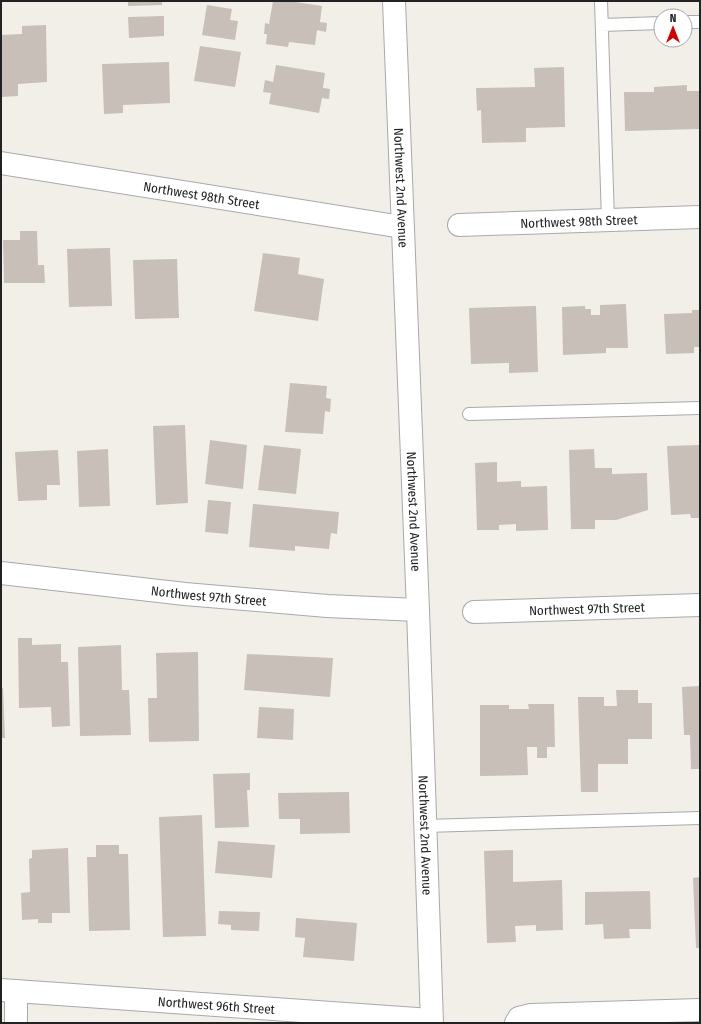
<svg xmlns="http://www.w3.org/2000/svg" width="701" height="1024" font-family="'Fira Sans Condensed',sans-serif">
<style>
.building{fill:#c7bfb8}
.lines{fill:none;stroke-linecap:round;stroke-linejoin:round}
.service-casing{stroke:#a9a9a9;stroke-width:14}
.minor-casing{stroke:#a9a9a9;stroke-width:24}
.tertiary-casing{stroke:#a9a9a9;stroke-width:24}
.service{stroke:#fff;stroke-width:12}
.minor{stroke:#fff;stroke-width:22}
.tertiary{stroke:#fff;stroke-width:22}
.labels{text-anchor:middle;dominant-baseline:central;stroke-width:3;stroke-linejoin:round;paint-order:stroke}
.street-label{font-size:13px;fill:#222;stroke:#fff}
</style>
<rect width="100%" height="100%" fill="#f2efe9"/>
<path class="building" d="M 128,1 L 162,1 L 162,5 L 128,6 Z
M 273,1 L 289,1 L 322,6 L 320,22 L 327,23 L 326,32 L 317,30 L 315,45 L 289,42 L 288,47 L 266,44 L 267,34 L 264,34 L 265,23 L 269,24 Z
M 207,5 L 232,9 L 230,20 L 238,21 L 235,40 L 202,35 Z
M 164,16 L 164,36 L 129,38 L 128,17 Z
M 46,25 L 47,82 L 18,84 L 18,96 L 1,97 L 1,35 L 22,34 L 22,26 Z
M 200,46 L 241,52 L 235,87 L 194,81 Z
M 169,62 L 170,103 L 123,105 L 123,113 L 104,114 L 102,64 Z
M 276,65 L 325,73 L 323,88 L 330,89 L 329,99 L 322,98 L 319,113 L 269,104 L 271,93 L 263,92 L 265,80 L 273,82 Z
M 564,67 L 565,127 L 526,128 L 526,142 L 482,143 L 481,110 L 477,111 L 476,88 L 535,87 L 534,68 Z
M 687,85 L 687,91 L 700,91 L 700,129 L 625,131 L 624,92 L 654,92 L 654,87 Z
M 20,231 L 37,231 L 38,265 L 44,265 L 45,283 L 4,283 L 3,240 L 20,240 Z
M 110,248 L 112,306 L 69,307 L 67,249 Z
M 263,253 L 300,258 L 298,274 L 324,279 L 318,321 L 254,311 Z
M 177,259 L 179,318 L 135,319 L 133,260 Z
M 626,304 L 628,348 L 606,348 L 606,353 L 563,355 L 562,307 L 585,306 L 585,309 L 591,309 L 591,315 L 600,315 L 600,305 Z
M 536,306 L 538,372 L 509,373 L 509,363 L 471,364 L 469,308 Z
M 692,310 L 700,310 L 700,347 L 694,347 L 694,353 L 666,354 L 664,314 L 692,313 Z
M 290,383 L 327,386 L 326,398 L 331,399 L 330,412 L 325,411 L 323,434 L 285,432 Z
M 185,425 L 188,503 L 156,505 L 153,426 Z
M 210,440 L 247,445 L 243,489 L 205,484 Z
M 264,445 L 301,449 L 296,494 L 258,490 Z
M 700,445 L 700,518 L 691,518 L 690,514 L 671,515 L 667,446 Z
M 108,449 L 110,506 L 79,507 L 77,451 Z
M 594,449 L 595,468 L 612,468 L 612,474 L 647,473 L 648,510 L 616,520 L 595,520 L 595,529 L 571,529 L 569,450 Z
M 58,450 L 60,485 L 47,485 L 47,500 L 18,501 L 15,452 Z
M 497,462 L 497,482 L 521,481 L 521,487 L 547,486 L 548,530 L 516,531 L 516,524 L 499,525 L 499,530 L 477,530 L 475,463 Z
M 208,500 L 231,502 L 228,534 L 205,532 Z
M 253,504 L 339,512 L 337,534 L 331,533 L 329,549 L 295,546 L 295,551 L 249,547 Z
M 18,638 L 32,638 L 32,645 L 61,644 L 61,662 L 68,662 L 70,726 L 52,727 L 51,707 L 19,708 Z
M 121,645 L 122,690 L 129,690 L 131,735 L 80,736 L 78,647 Z
M 198,652 L 199,741 L 149,742 L 148,698 L 157,698 L 156,653 Z
M 247,654 L 333,658 L 330,697 L 244,690 Z
M 700,686 L 700,769 L 691,769 L 690,735 L 684,735 L 682,687 Z
M 1,688 L 3,688 L 5,738 L 1,738 Z
M 616,690 L 638,690 L 638,703 L 652,703 L 652,739 L 628,739 L 628,764 L 598,764 L 598,792 L 581,792 L 578,697 L 604,697 L 604,706 L 617,706 Z
M 528,704 L 554,704 L 555,747 L 547,747 L 547,758 L 537,758 L 537,747 L 527,747 L 528,775 L 480,776 L 480,705 L 509,705 L 509,709 L 529,709 Z
M 259,707 L 294,709 L 293,740 L 257,738 Z
M 250,773 L 250,790 L 247,790 L 249,827 L 215,828 L 213,774 Z
M 349,792 L 350,833 L 300,834 L 300,819 L 279,819 L 278,793 Z
M 202,815 L 206,936 L 163,937 L 159,817 Z
M 218,841 L 275,845 L 272,878 L 215,873 Z
M 96,845 L 119,845 L 119,854 L 128,854 L 130,930 L 89,931 L 87,857 L 96,857 Z
M 68,848 L 70,913 L 52,913 L 52,923 L 38,923 L 38,919 L 22,920 L 21,893 L 30,892 L 29,859 L 32,858 L 32,850 Z
M 513,850 L 513,882 L 562,880 L 563,930 L 536,931 L 536,925 L 515,926 L 516,942 L 487,943 L 484,851 Z
M 700,877 L 700,948 L 696,948 L 693,878 Z
M 650,891 L 651,929 L 629,929 L 630,938 L 604,939 L 603,924 L 585,925 L 585,892 Z
M 219,911 L 260,912 L 259,931 L 231,930 L 231,925 L 218,924 Z
M 296,918 L 357,923 L 354,961 L 303,957 L 305,938 L 295,937 Z"/>
<g class="lines">
<defs>
<path id="service" d="M 601,1 L 608,221
M 685,22 L 700,22
M 602,25 L 661,23
M 469,414 L 700,408
M 425,826 L 700,818"/>
<g id="minor">
<path id="s1" d="M 1,163 L 402,227"/>
<path id="s2" d="M 459,225 L 700,217"/>
<path id="s3" d="M 1,573 L 185,594 L 327,606 L 418,610"/>
<path id="s4" d="M 474,612 L 700,605"/>
<path id="s5" d="M 1,990 L 431,1020"/>
<path d="M 16,991 L 16,1023"/>
<path d="M 516,1023 L 519,1018 L 531,1015 L 700,1010"/>
</g>
<g id="tertiary">
<path id="s6" d="M 394,1 L 418,610 L 432,1023"/>
</g>
</defs>
<use href="#service" class="service-casing"/>
<use href="#minor" class="minor-casing"/>
<use href="#tertiary" class="tertiary-casing"/>
<use href="#service" class="service"/>
<use href="#minor" class="minor"/>
<use href="#tertiary" class="tertiary"/>
</g>
<g class="labels">
<g class="street-label">
<text stroke="none"><textPath href="#s6" startOffset="187">Northwest 2nd Avenue</textPath></text>
<text stroke="none"><textPath href="#s1" startOffset="203">Northwest 98th Street</textPath></text>
<text stroke="none"><textPath href="#s2" startOffset="120">Northwest 98th Street</textPath></text>
<text stroke="none"><textPath href="#s6" startOffset="511">Northwest 2nd Avenue</textPath></text>
<text stroke="none"><textPath href="#s3" startOffset="209">Northwest 97th Street</textPath></text>
<text stroke="none"><textPath href="#s4" startOffset="113">Northwest 97th Street</textPath></text>
<text stroke="none"><textPath href="#s6" startOffset="835">Northwest 2nd Avenue</textPath></text>
<text stroke="none"><textPath href="#s5" startOffset="216">Northwest 96th Street</textPath></text>
</g>
</g>
<rect width="701" height="1024" fill="none" stroke="#222222" stroke-width="4"/>
<g transform="translate(673 28)"><circle r="19" fill="#ffffff" stroke="#a7a7a7"/>
<path d="M0-3L7 15L0 10L-7 15Z" fill="#d40000"/>
<text y="-6" font-size="11" font-weight="bold" text-anchor="middle" fill="#222222">N</text>
</g>
</svg>
